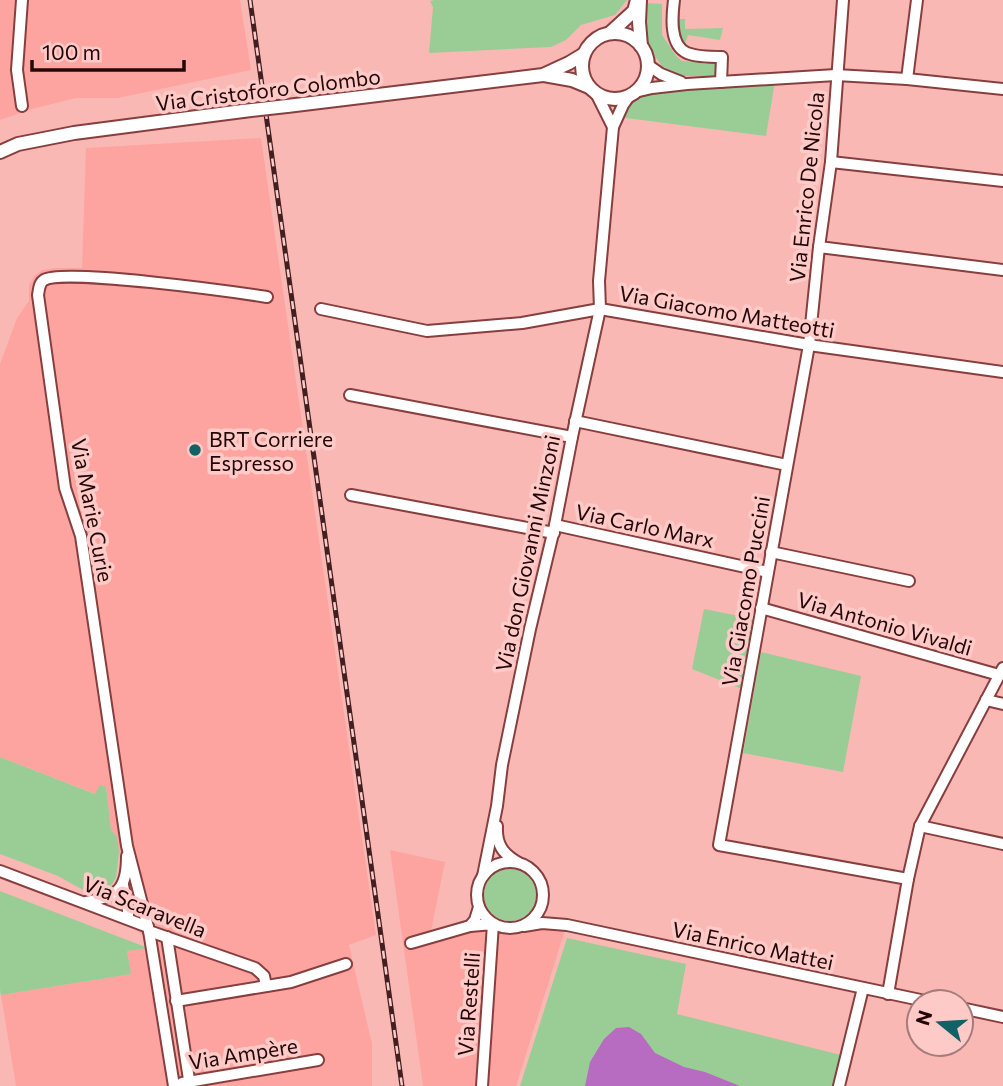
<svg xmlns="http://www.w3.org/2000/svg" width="1003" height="1086" font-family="Commissioner,sans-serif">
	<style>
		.built { fill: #fea4a0 }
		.green { fill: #9acd96 }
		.water { fill: #b76cc1 }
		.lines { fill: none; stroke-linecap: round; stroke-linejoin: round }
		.minor-casing { stroke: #863f3e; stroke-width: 14 }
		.tertiary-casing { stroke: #863f3e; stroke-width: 16 }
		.minor { stroke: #fff; stroke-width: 10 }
		.tertiary { stroke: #fff; stroke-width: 12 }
		.rail-casing { stroke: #422021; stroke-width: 5 }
		.rail { stroke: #fdcac7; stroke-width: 2.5; stroke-dasharray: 8; stroke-linecap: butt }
		.tertiary-bridge-casing { stroke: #863f3e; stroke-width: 16; stroke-linecap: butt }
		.tertiary-bridge { stroke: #fff; stroke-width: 12 }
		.poi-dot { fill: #116167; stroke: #fdcac7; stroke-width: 2.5 }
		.labels { text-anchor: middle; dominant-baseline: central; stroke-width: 7; stroke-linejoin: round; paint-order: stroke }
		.street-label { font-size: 21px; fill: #230708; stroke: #fdcac7 }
		.poi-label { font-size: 21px; fill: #230708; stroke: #fdcac7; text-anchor: start }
	</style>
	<rect width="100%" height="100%" fill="#fab8b4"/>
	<g class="built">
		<path d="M 0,0 L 240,0 L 251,70 L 118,98 L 76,98 L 32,109 L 0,120 Z"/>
		<path d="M 261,138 L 376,935 L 349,945 L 372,1044 L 372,1086 L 16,1086 L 1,995 L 130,974 L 127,951 L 148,947 L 144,936 L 134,929 L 119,853 L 117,837 L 111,830 L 106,787 L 96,794 L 0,757 L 0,364 L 17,318 L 29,301 L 29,285 L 34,277 L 42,270 L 55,268 L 82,268 L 86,148 Z"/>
		<path d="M 390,850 L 445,862 L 429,941 L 471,930 L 490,928 L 503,934 L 540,929 L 565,930 L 516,1086 L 423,1086 Z"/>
	</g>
	<g class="green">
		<path d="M 435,0 L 627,0 L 615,15 L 581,25 L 566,40 L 551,47 L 429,53 L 433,7 L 430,1 Z"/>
		<path d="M 646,3 L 662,4 L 662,35 L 676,56 L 682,61 L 715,63 L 715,76 L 681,76 L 662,66 L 650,49 L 645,30 Z"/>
		<path d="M 675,19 L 685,19 L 685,29 L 723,28 L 720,40 L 688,35 L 685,44 L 680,39 Z"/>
		<path d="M 775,81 L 766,136 L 626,118 L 623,116 L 627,103 L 635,96 L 655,90 Z"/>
		<path d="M 704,609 L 755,619 L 742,689 L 692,669 Z"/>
		<path d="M 761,652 L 861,676 L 843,772 L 743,753 Z"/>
		<path d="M 0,757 L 95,794 L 100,785 L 106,787 L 111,830 L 117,837 L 119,853 L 116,878 L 110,887 L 104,891 L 96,892 L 85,891 L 58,876 L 0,854 Z"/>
		<circle cx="510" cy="895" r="26"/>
		<path d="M 0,891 L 148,948 L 127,951 L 131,974 L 1,995 L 0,990 Z"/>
		<path d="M 567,938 L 686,964 L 677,1014 L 841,1055 L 835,1086 L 520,1086 Z"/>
	</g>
	<path class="water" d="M 629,1027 L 641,1034 L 655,1053 L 684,1067 L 705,1072 L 740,1086 L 585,1086 L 590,1062 L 604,1039 L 616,1028 Z"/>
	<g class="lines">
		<g class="minor-casing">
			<g id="minor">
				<path d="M 674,0 C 672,16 669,45 687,53 C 697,57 711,57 722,57 L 721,82"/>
				<path d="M 843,0 L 831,162 L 819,247 L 809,345 L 719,845 L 908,879"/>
				<path d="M 648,65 L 661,74 L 681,82"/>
				<path d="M 907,79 L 917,0"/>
				<path d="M 635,92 L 652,88 L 687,84 L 836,75 L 907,79 L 1003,89"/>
				<path d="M 597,95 L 613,127"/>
				<path d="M 22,106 L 17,70 L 22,0"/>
				<path d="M 831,162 L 1003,181"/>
				<path d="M 819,247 L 1003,270"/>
				<path d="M 321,309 L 427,331 L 522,323 L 600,309 L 809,345 L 1003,372"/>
				<path d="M 350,395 L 572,437"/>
				<path d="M 575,421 L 787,465"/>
				<path d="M 351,495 L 554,533"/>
				<path d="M 555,525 L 768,572"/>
				<path d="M 771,552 L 909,581"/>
				<path d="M 761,608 L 999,675"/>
				<path d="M 986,700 L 1003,704"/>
				<path d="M 497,826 C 496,845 503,854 519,863"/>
				<path d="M 920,826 L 1003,844"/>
				<circle cx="510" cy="895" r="33"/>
				<path d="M 0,871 L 148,927 L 149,931 L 255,968 L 264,976 L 266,986"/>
				<path d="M 483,876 L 497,806 L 502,765 L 530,629 L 555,525 L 572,437 L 600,309 L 599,281 L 613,127 L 623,105 L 630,95"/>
				<path d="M 123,885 L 128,910 L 128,919"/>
				<path d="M 86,902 C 118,896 127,890 127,856"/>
				<path d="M 479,907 L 475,920 L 470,926 L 493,924 L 482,1086"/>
				<path d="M 524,926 L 542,923 L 567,925 L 930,1002"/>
				<path d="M 148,927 L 127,846 L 81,536 L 65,488 L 38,295 C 39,290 39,283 44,280 C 63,268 235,292 267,297"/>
				<path d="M 149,931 L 174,1086"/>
				<path d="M 167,937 L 190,1086"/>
				<path d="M 411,943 L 470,926"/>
				<path d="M 888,994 L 908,879 L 920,826 L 1003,668"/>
				<path d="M 176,1001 L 291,982 L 346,964"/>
				<path d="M 961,1008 L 1003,1017"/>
				<path d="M 182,1083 L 318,1060"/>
				<path d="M 839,1086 L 863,988"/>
			</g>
		</g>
		<g class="tertiary-casing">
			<g id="tertiary">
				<path d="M 640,0 L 639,22 L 641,46"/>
				<circle cx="615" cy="66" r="33"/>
				<path d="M 610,33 L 634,11 L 637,0"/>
				<path d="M 544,75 L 572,80 L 589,87"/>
				<path d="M 287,106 L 543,75 L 569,63 L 584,54"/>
				<path d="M 0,152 L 18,144 L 74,133 L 243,111"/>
			</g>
		</g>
		<use href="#minor" class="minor"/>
		<use href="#tertiary" class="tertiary"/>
		<g class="rail-casing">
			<path id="rail" d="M 250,0 L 402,1086"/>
		</g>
		<use href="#rail" class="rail"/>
		<g class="tertiary-bridge-casing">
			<path id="tertiary-bridge" d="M 243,111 L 287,106"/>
		</g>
		<use href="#tertiary-bridge" class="tertiary-bridge"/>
	</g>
	<circle class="poi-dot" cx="195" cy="450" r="7"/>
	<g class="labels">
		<g class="street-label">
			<text transform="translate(268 89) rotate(-7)">Via Cristoforo Colombo</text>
			<text transform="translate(806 187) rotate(-84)">Via Enrico De Nicola</text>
			<text transform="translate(727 311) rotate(10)">Via Giacomo Matteotti</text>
			<text transform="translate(93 510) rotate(79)">Via Marie Curie</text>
			<text transform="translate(645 525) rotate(12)">Via Carlo Marx</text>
			<text transform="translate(527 553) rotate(-78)">Via don Giovanni Minzoni</text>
			<text transform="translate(745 591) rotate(-80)">Via Giacomo Puccini</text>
			<text transform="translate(885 623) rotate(16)">Via Antonio Vivaldi</text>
			<text transform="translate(145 906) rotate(22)">Via Scaravella</text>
			<text transform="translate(753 945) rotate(12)">Via Enrico Mattei</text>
			<text transform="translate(468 1004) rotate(-86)">Via Restelli</text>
			<text transform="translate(243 1053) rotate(-9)">Via Ampère</text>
		</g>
		<g class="poi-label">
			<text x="209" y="438">BRT Corriere<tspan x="209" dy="24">Espresso</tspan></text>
		</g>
	</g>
	<g transform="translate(940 1023) rotate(288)"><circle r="33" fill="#fdcac7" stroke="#a67c7b" stroke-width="2"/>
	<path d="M0-5L12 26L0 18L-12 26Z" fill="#116167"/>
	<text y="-10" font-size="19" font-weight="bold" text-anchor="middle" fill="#230708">N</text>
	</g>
	<path d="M32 60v10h152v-10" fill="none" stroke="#230708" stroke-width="3.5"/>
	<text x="42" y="60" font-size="21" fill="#230708" stroke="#fdcac7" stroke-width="5" paint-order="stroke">100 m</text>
</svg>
